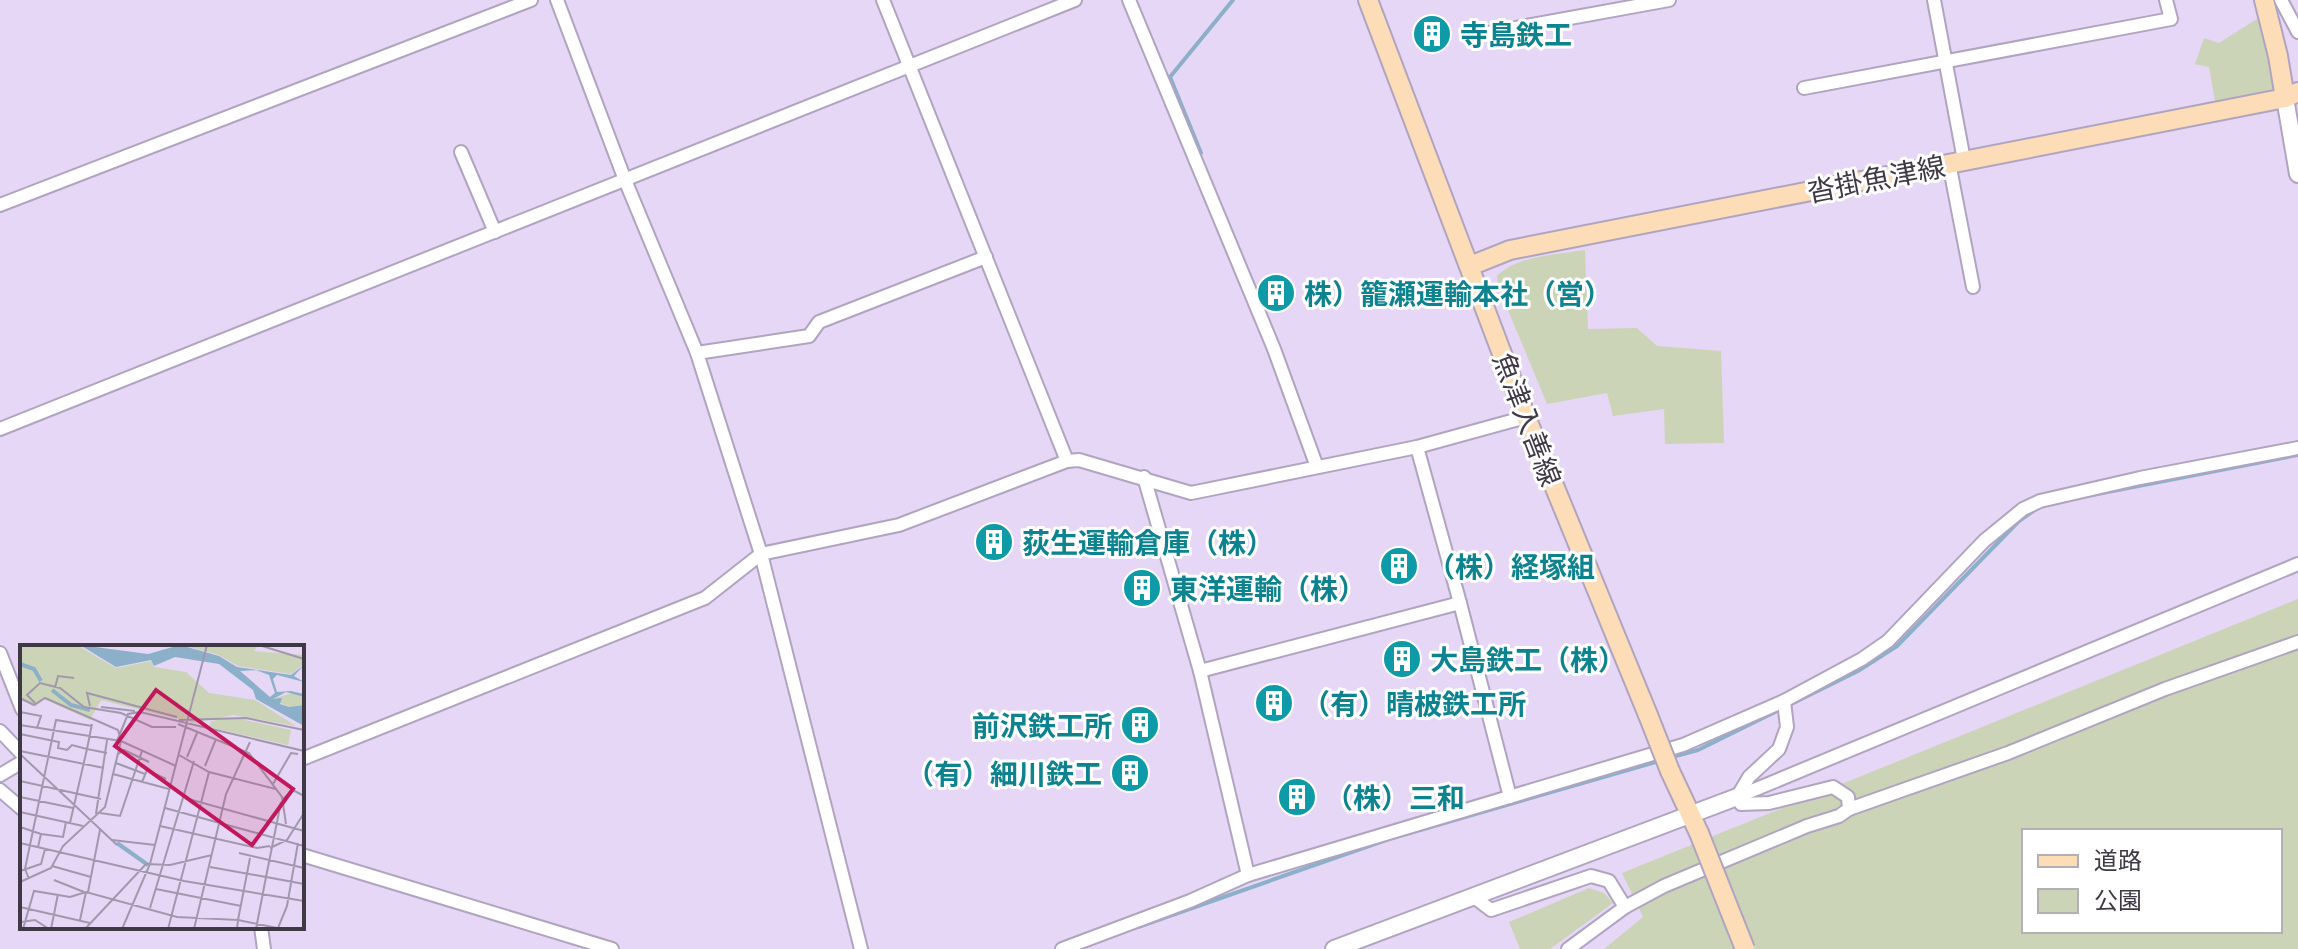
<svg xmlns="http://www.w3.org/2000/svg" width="2298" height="949" font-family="Commissioner,'Noto Sans JP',sans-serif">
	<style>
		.green { fill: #ccd4b7; fill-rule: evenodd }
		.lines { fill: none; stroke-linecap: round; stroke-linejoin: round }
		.stream { stroke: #8cb0c9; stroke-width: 4 }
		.minor-casing { stroke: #b0a4c0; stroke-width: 16 }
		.tertiary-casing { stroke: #b0a4c0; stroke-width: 20 }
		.secondary-casing { stroke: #b0a4c0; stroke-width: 22 }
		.minor { stroke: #fff; stroke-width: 12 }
		.tertiary { stroke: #fff; stroke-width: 16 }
		.secondary { stroke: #fcddb7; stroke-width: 18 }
		.secondary-bridge-casing { stroke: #b0a4c0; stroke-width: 22; stroke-linecap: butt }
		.secondary-bridge { stroke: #fcddb7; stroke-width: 18 }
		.labels { text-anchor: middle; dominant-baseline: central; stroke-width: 6; stroke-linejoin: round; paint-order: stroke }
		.culture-label { font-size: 28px; font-weight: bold; fill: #0d838f; stroke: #fff; text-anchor: start }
		.street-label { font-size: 28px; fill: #3e3944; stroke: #fff }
		.inset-river { fill: none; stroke: #8cb0c9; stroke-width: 4 }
		.inset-road { fill: none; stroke: #a298ae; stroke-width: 2 }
		.view { fill: #c2185b; fill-opacity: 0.15; stroke: #c2185b; stroke-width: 4 }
		.inset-edge { fill: none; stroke: #3e3944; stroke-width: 4 }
	</style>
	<rect width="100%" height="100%" fill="#e5d7f5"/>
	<g class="green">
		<path d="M 2260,17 L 2276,86 L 2271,90 L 2215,101 L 2209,67 L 2195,64 L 2204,38 L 2219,43 Z"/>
		<path d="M 1585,250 L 1588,329 L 1637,328 L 1657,346 L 1721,351 L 1724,443 L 1665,444 L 1664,409 L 1613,416 L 1607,393 L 1547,404 L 1498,286 L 1497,276 C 1518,255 1557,255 1585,250 Z"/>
		<path d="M 2298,599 L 2298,949 L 1604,949 L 1643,917 L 1622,873 ZM 2024,831 L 2280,831 L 2280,931 L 2024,931 Z"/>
		<path d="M 1589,888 L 1604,893 L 1613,903 L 1550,949 L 1520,949 L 1509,922 Z"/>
	</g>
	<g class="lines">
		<g class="stream">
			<path d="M 1201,153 L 1170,77 L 1233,0"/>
			<path d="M 2087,496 L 2298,455"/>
			<path d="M 1672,757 L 1698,750 L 1858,671 L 1897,646 L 2019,521 L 2039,507"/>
			<path d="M 1138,927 L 1389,839 L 1659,761"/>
		</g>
		<g class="minor-casing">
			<g id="minor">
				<path d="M 557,0 L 625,180 L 697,353 L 761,554 L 861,949"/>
				<path d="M 883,0 L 1067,461"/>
				<path d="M 1129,0 L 1274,349 L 1317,467"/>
				<path d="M 1934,0 L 1964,160"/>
				<path d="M 2281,0 L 2298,32"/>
				<path d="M 1477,35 L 1669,0"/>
				<path d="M 1804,88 L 2171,19 L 2166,0"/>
				<path d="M 461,152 L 495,232"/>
				<path d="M 1949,163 L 1973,287"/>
				<path d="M 0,205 L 531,0"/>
				<path d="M 697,353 L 809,336 L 819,322 L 986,257"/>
				<path d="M 0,429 L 1075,0"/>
				<path d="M 1417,447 L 1460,603 L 1510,797"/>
				<path d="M 1144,477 L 1200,671 L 1248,875"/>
				<path d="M 0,653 L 22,709"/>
				<path d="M 1200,671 L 1460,603"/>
				<path d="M 1784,701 L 1862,659 L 1888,641 L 1984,541 L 2023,509 L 2040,501 L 2140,478 L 2298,448"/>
				<path d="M 0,731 L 22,754"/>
				<path d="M 302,759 L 705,598 L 761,554 L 899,525 L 1067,461 L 1079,460 L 1191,493 L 1417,447 L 1526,417"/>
				<path d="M 0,775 L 22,762"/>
				<path d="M 0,790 L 22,809"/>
				<path d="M 1737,797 L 2298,564"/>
				<path d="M 1849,809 L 2008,753 L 2165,689 L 2298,642"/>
				<path d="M 302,855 L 612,949"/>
				<path d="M 1474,897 L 1491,910 L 1591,876 L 1609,881 L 1625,907"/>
				<path d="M 261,927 L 264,949"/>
				<path d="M 1062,949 L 1190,901 L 1248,875 L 1683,745 L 1784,701 L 1787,727 L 1779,749 L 1749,777 L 1737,797"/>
				<path d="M 1568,949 L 1625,907 L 1664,886 L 1807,826 L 1839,816 L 1849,809 L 1848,797 L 1833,787 L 1769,803 L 1741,804 L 1737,797"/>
			</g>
		</g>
		<g class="tertiary-casing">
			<g id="tertiary">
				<path d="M 2285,98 L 2298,174"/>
				<path d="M 1334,949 L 1737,797"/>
			</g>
		</g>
		<g class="secondary-casing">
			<g id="secondary">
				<path d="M 1368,0 L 1526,417 L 1648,715"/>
				<path d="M 2264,0 L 2278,56 L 2285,98"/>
				<path d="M 1470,266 L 1510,250 L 2285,98 L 2298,92"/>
				<path d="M 1670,771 L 1699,833"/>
			</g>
		</g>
		<use href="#minor" class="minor"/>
		<use href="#tertiary" class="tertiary"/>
		<use href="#secondary" class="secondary"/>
		<g class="secondary-bridge-casing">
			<g id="secondary-bridge">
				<path d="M 1648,715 L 1670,771"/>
				<path d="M 1699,833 L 1745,949"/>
			</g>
		</g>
		<use href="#secondary-bridge" class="secondary-bridge"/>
	</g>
	<defs>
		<g id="building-disc" transform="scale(2)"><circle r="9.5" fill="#0f9aa8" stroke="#fff"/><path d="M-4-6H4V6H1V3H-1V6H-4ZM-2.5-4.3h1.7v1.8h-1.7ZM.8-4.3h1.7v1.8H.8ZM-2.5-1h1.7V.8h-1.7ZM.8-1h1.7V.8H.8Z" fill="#fff"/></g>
	</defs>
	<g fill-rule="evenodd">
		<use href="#building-disc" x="1432" y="34"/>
		<use href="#building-disc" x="1276" y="293"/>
		<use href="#building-disc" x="994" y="542"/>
		<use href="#building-disc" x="1399" y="566"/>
		<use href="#building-disc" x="1142" y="588"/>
		<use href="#building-disc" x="1402" y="659"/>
		<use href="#building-disc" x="1274" y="703"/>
		<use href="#building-disc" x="1140" y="725"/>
		<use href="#building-disc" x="1130" y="773"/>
		<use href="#building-disc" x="1297" y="797"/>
	</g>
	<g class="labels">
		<g class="culture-label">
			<text x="1460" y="34">寺島鉄工</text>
			<text x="1304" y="293">株）籠瀬運輸本社（営）</text>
			<text x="1022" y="542">荻生運輸倉庫（株）</text>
			<text x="1427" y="566">（株）経塚組</text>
			<text x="1170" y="588">東洋運輸（株）</text>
			<text x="1430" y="659">大島鉄工（株）</text>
			<text x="1302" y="703">（有）晴柀鉄工所</text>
			<text x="1112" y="725" text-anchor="end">前沢鉄工所</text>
			<text x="1102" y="773" text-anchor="end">（有）細川鉄工</text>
			<text x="1325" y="797">（株）三和</text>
		</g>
		<g class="street-label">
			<text transform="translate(1876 178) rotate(-11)">沓掛魚津線</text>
			<text transform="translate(1528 419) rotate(69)">魚津入善線</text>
		</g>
	</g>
	<g transform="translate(20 645)">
		<rect width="284" height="284" fill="#e5d7f5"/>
		<path d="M 0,0 L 57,0 L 96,23 L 131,16 L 134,22 L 166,27 L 189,48 L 235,55 L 276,81 L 213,70 L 173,78 L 81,55 L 70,75 L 24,54 L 16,61 L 0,55 ZM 162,0 L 238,0 L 234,6 L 284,10 L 284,19 L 271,29 L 218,21 L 199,10 ZM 272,48 L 284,52 L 284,60 L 269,62 L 252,54 ZM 215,73 L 271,85 L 268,100 L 189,82 L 191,76 Z" fill="#ccd4b7"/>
		<path d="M 60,0 L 128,9 L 160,0 L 199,11 L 217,22 L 271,30 L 284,20 L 274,31 L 284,37 L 257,30 L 253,34 L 257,47 L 271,46 L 284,49 L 284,52 L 266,47 L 253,54 L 262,53 L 260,59 L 269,62 L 284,60 L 284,81 L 236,54 L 233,45 L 199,19 L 155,12 L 134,21 L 131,15 L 96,22 ZM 236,25 L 249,30 L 255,48 L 250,52 L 220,26 Z" fill="#8cb0c9" fill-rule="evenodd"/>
		<path class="inset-river" d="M 0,19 L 14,24 L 21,36M 32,45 L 51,60 L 70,65M 97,198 L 128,220"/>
		<path class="inset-road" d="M 239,0 L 284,14M 35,43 L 38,31 L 54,33M 0,53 L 14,60 L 25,53 L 98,85 L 101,96M 15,58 L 7,50 L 20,38 L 40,43 L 64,62 L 101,68 L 132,82 L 156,82M 70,61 L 67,48 L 157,72M 81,62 L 115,66M 0,67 L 21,71 L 17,83M 159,75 L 226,73 L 284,85M 72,79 L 67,104 L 87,108M 158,79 L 229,108 L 262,152 L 266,179M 0,80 L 101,96 L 156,121M 0,89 L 39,97 L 38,103 L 47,105 L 52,100 L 67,104 L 50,178M 97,96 L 108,69 L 120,67 L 284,106M 0,106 L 84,123M 0,109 L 97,200M 97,110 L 104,105 L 129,117M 159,110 L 189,127 L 256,144M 167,112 L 177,88M 96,118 L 125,129M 185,121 L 196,94M 93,129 L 149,144M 0,136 L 81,154M 122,137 L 127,125 L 146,134M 253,139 L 271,108 L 278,109M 0,152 L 53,163M 165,153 L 284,186M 263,154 L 273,145 L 284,151M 145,163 L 284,201M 0,167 L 63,181M 80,168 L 100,171 L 122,106M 76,169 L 87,95M 140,181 L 237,203 L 250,201M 0,182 L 21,189 L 18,202M 21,189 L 43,192 L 46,177M 92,195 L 135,200M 0,198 L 164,236 L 284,256M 250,203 L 267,195 L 284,168M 219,208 L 284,223M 32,221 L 71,232M 190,222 L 246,232 L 261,157M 0,226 L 21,219 L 25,204M 9,234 L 5,224 L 36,75 L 72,81M 34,235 L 64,247M 0,237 L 31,223 L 43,201 L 85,162 L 101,96M 136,244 L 221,261M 68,247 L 80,185M 0,262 L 70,278M 130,263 L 174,116M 60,275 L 66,247M 0,277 L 15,275 L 29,284M 258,283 L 267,261 L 278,198M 3,284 L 14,246 L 50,252 L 66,247 L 157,272 L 218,275 L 230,213M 31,284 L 38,249M 65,284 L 126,219 L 150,220 L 192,210M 102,284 L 130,219 L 187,0M 148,284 L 189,127M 174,284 L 206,149 L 230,97M 217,284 L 218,275 L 262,284M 236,284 L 246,232 L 284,239"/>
		<path class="view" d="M 136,45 L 273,144 L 232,200 L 95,101 Z"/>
		<rect width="284" height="284" class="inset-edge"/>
	</g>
	<rect x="2022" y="829" width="260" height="104" fill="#ffffff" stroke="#b2b0b4" stroke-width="2"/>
	<rect x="2038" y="855" width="40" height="12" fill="#fcddb7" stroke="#b2b0b4" stroke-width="2"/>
	<text x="2094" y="869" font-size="24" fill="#3e3944">道路</text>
	<rect x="2038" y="889" width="40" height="24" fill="#ccd4b7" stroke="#b2b0b4" stroke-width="2"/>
	<text x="2094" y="909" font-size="24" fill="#3e3944">公園</text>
</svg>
